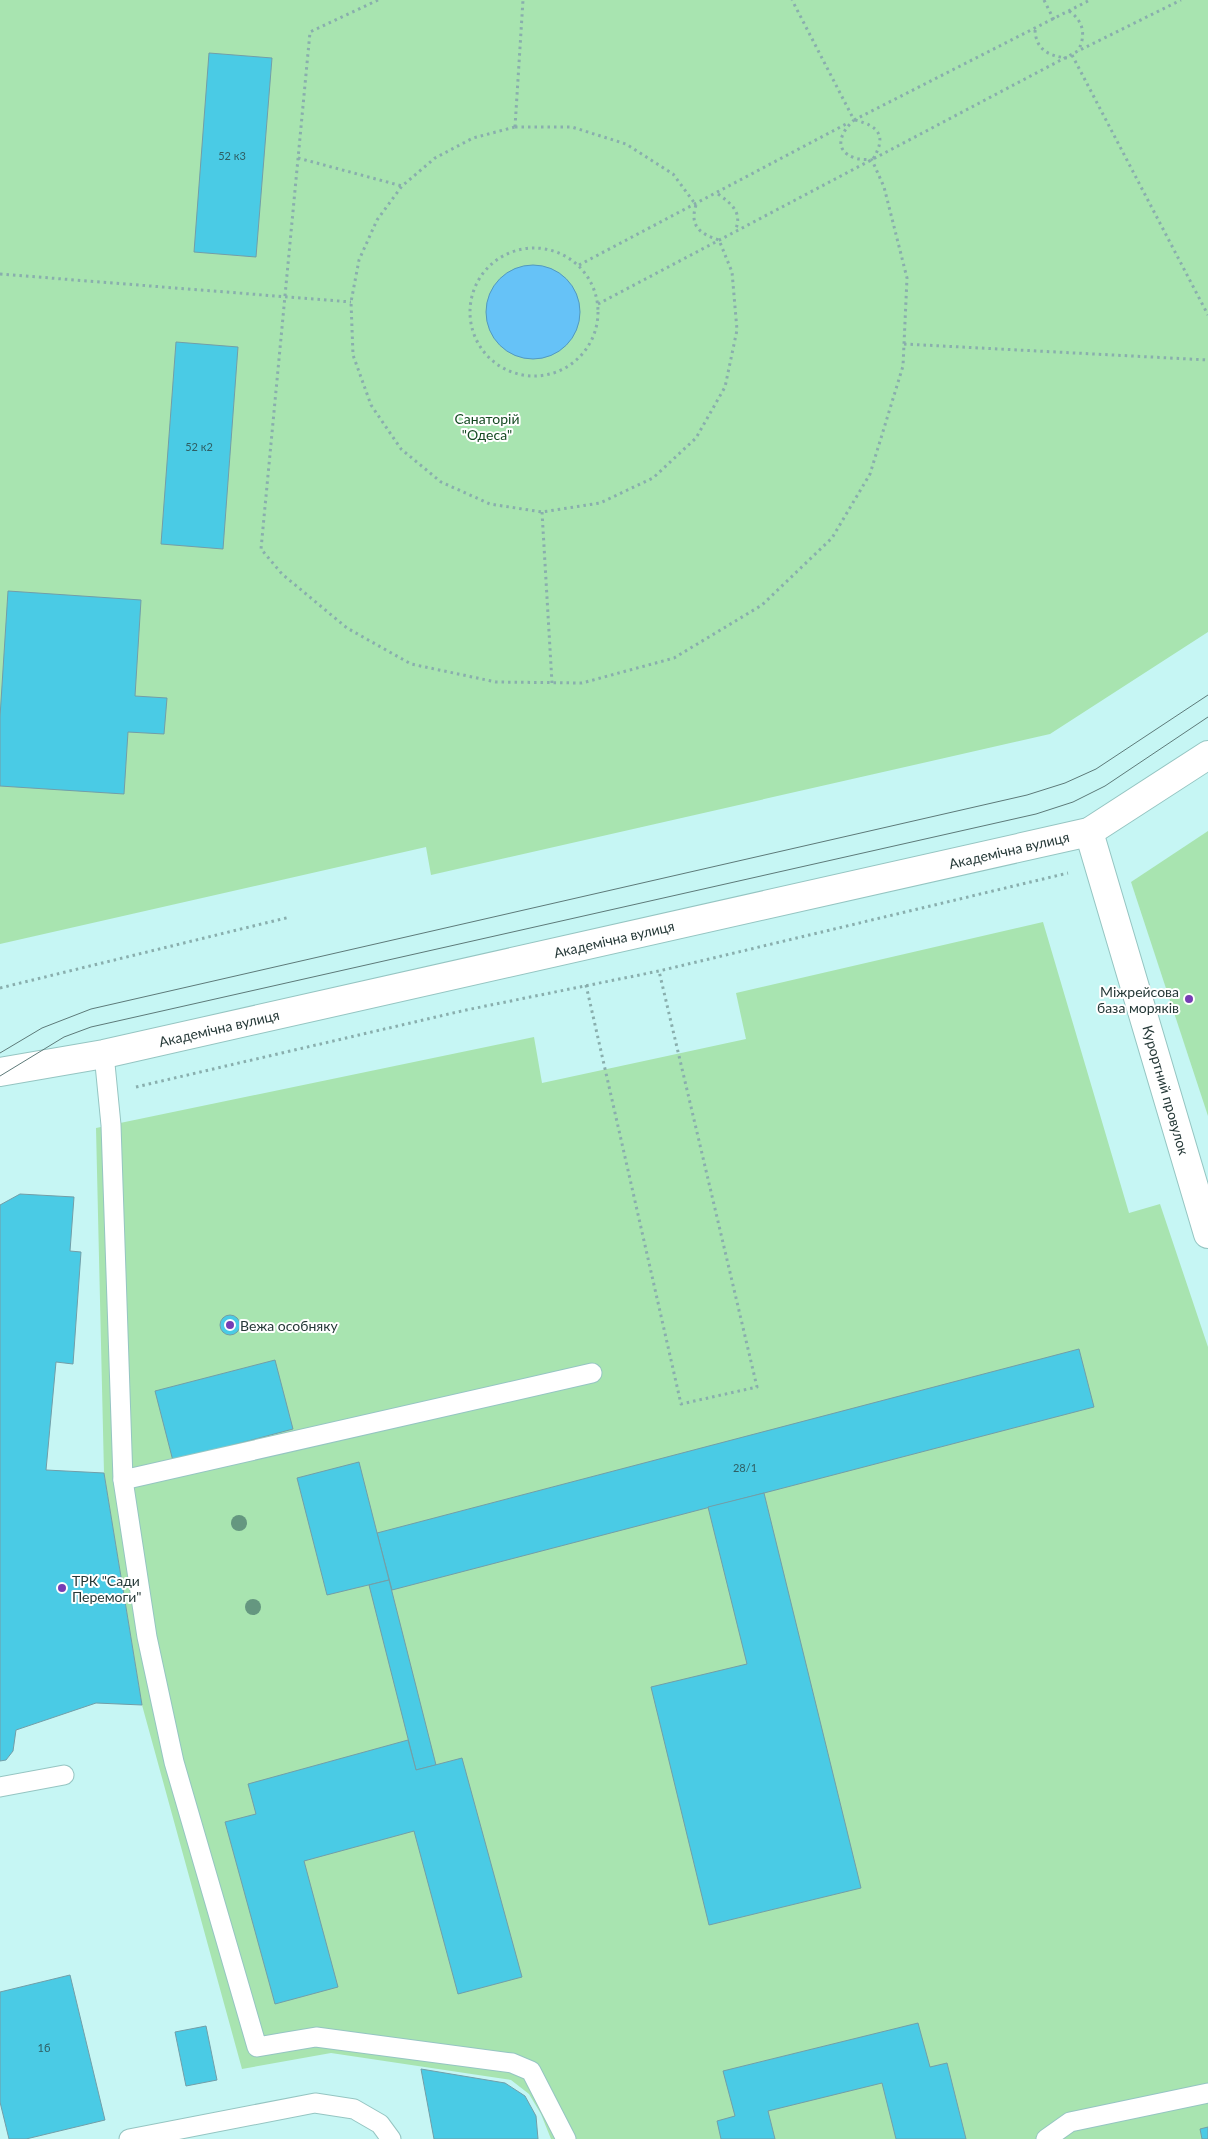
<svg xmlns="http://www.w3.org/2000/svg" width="1208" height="2139" font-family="Lato,sans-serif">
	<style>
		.green { fill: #a8e4b0 }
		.water { fill: #66c2f7; stroke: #5399be }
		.building { fill: #4acbe5; stroke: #729ea8 }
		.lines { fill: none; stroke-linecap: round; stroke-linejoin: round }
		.service-casing { stroke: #95c5c2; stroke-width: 21 }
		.minor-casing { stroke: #95c5c2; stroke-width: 30 }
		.tertiary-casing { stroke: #95c5c2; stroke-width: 30 }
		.path { stroke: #89aead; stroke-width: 3; stroke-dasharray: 2.5 4; stroke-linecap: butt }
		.service { stroke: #fff; stroke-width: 19 }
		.minor { stroke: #fff; stroke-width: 28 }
		.tertiary { stroke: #fff; stroke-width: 28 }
		.tram { stroke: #5d7a79; stroke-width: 1 }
		.tree { fill: #659780 }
		.poi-dot { fill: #763db4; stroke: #fff; stroke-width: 2 }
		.labels { text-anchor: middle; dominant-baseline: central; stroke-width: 4; stroke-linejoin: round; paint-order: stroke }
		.number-label { font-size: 11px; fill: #2f5e63 }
		.park-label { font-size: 14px; fill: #154a22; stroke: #fff }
		.street-label { font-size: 14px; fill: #263938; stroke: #fff }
		.poi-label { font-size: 14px; fill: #263938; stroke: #fff; text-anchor: start }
	</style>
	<rect width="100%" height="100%" fill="#c6f6f4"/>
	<g class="green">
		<path d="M 0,0 L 1208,0 L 1208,632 L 1050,734 L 431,875 L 426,847 L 0,944 Z"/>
		<path d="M 1208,831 L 1208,1116 L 1131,882 Z"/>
		<path d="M 1043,922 L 1129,1213 L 1160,1204 L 1208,1347 L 1208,2139 L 551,2139 L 541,2114 L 529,2094 L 511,2080 L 331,2053 L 242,2069 L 142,1705 L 104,1473 L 96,1128 L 534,1037 L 542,1083 L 746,1039 L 736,993 Z"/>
	</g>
	<circle class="water" cx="533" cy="312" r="47"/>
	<g class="building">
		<path d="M 209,53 L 272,58 L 256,257 L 194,252 Z"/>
		<path d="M 176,342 L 238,347 L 223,549 L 161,544 Z"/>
		<path d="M 8,591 L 141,600 L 135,696 L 167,698 L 164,734 L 128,732 L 124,794 L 0,786 L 0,717 Z"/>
		<path d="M 20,1194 L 74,1197 L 70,1251 L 81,1252 L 73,1364 L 56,1362 L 46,1470 L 104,1473 L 142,1705 L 96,1703 L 16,1730 L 13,1751 L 6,1760 L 0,1761 L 0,1205 Z"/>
		<circle cx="230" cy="1325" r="10"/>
		<path d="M 1079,1349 L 1094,1407 L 392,1590 L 377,1533 Z"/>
		<path d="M 275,1360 L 293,1429 L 173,1461 L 155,1391 Z"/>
		<path d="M 359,1462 L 389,1580 L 327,1595 L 297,1478 Z"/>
		<path d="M 764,1493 L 861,1888 L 709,1925 L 651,1687 L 747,1664 L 708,1507 Z"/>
		<path d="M 389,1580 L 436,1765 L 416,1770 L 369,1585 Z"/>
		<path d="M 408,1740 L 416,1770 L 462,1758 L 522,1977 L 458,1994 L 414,1831 L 304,1861 L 338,1987 L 275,2004 L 225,1822 L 256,1814 L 248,1784 Z"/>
		<path d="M 70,1975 L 105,2120 L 26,2139 L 9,2139 L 0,2102 L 0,1992 Z"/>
		<path d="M 918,2023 L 930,2067 L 947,2063 L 966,2139 L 896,2139 L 882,2083 L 768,2111 L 775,2139 L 721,2139 L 717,2121 L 735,2116 L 723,2071 Z"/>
		<path d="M 206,2026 L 217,2080 L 186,2086 L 175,2032 Z"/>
		<path d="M 421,2069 L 505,2083 L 525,2096 L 536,2116 L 538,2139 L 434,2139 Z"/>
		<path d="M 1208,2127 L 1208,2139 L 1202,2139 L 1200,2129 Z"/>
	</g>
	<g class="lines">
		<g class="service-casing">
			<g id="service">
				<path d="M 104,1054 L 111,1125 L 123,1480 L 592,1373"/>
				<path d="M 123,1480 L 147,1637 L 174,1762 L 257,2047 L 316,2037 L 512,2063 L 531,2071 L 566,2139"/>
				<path d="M 0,1787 L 64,1775"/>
				<path d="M 129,2139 L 315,2103 L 354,2109 L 380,2124 L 391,2139"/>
				<path d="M 1046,2139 L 1070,2122 L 1208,2093"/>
			</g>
		</g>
		<g class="minor-casing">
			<path id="minor" d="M 1089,832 L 1208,1234"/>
		</g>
		<g class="tertiary-casing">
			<path id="tertiary" d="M 0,1072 L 104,1054 L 1089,832 L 1208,755"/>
		</g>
		<g class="path">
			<path d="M 378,0 L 310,32 L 261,549 L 282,574 L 347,628 L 411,664 L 496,682 L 582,683 L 674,658 L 762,605 L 832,538 L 870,474 L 903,366 L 907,278 L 884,187 L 872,160 C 867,159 860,160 855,158 C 832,150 841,132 854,120 L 792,0"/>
			<path d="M 1044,0 L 1054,20"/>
			<path d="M 1069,11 C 1084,21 1086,36 1078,51"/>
			<path d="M 1035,30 C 1036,50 1049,56 1067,58"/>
			<path d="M 1072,55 L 1208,315"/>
			<path d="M 854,120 L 1090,0"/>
			<path d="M 855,120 C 879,126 887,136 873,159"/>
			<path d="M 515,127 L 572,127 L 626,144 L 673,174 L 696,205 C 689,227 701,234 719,240 L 732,272 L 737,330 L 725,387 L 696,438 L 653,478 L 600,503 L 542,512 L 490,504 L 441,482 L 401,449 L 371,405 L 353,355 L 351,302 L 359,260 L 377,220 L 402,186 L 435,158 L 473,138 Z"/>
			<path d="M 515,127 L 523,0"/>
			<path d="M 298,158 L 402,186"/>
			<path d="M 718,194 C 732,204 743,213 735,231"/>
			<circle cx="534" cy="312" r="64"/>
			<path d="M 579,265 L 848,123"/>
			<path d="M 0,274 L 351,302"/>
			<path d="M 598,304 L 1078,51 L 1181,0"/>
			<path d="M 904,344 L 1208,360"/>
			<path d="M 542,512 L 552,683"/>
			<path d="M 586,985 L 681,1404 L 757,1387 L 659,971"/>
			<path d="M 0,988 L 290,917"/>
			<path d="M 136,1087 L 466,1010 L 659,971 L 1068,873"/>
		</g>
		<use href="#service" class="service"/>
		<use href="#minor" class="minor"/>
		<use href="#tertiary" class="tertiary"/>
		<g class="tram">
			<path d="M 0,1053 L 42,1028 L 91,1009 L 1027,795 L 1065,783 L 1096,769 L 1208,695"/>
			<path d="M 0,1076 L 64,1037 L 91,1027 L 1036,814 L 1073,802 L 1105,786 L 1208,717"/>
		</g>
	</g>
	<g class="tree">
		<circle cx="239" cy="1523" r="8"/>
		<circle cx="253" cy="1607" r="8"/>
	</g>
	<g class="poi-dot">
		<circle cx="1189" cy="999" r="5"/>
		<circle cx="230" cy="1325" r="5"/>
		<circle cx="62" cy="1588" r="5"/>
	</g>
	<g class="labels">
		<g class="number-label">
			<text x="232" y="155">52 к3</text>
			<text x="199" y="446">52 к2</text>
			<text x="745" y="1467">28/1</text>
			<text x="44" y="2047">1б</text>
		</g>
		<g class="park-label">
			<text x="487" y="418">Санаторій<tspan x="487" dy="16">"Одеса"</tspan></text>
		</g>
		<g class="street-label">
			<text transform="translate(1009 850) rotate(-13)">Академічна вулиця</text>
			<text transform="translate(614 939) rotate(-13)">Академічна вулиця</text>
			<text transform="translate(219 1028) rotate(-13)">Академічна вулиця</text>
			<text transform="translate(1166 1090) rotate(74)">Курортний провулок</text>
		</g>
		<g class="poi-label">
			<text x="1179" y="991" text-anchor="end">Міжрейсова<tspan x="1179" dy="16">база моряків</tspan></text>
			<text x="240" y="1325">Вежа особняку</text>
			<text x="72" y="1580">ТРК "Сади<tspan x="72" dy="16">Перемоги"</tspan></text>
		</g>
	</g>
</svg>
